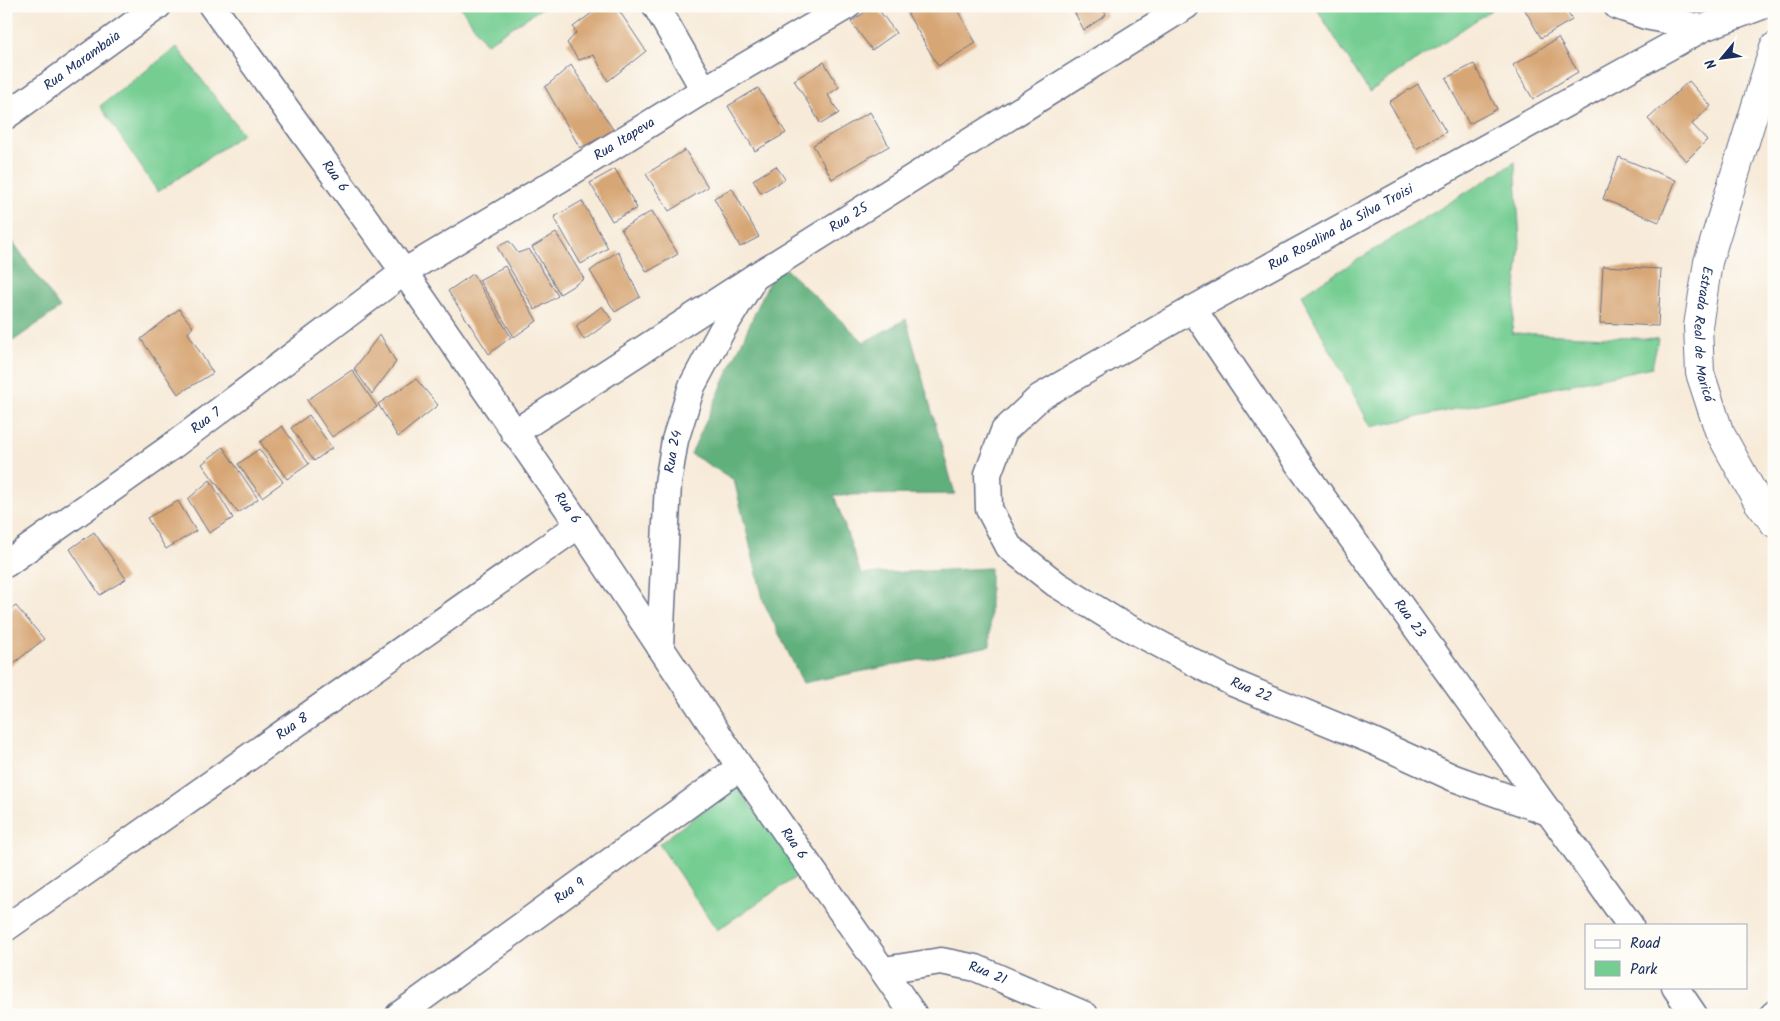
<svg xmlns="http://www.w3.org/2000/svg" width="1780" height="1021" font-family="Kalam,sans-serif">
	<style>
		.green { fill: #75cd92; stroke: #487e78 }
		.forest { fill: #60b07c; stroke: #3e706d }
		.building { fill: #d7a674 }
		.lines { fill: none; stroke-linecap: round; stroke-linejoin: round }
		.minor-casing { stroke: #687089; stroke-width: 29 }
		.secondary-casing { stroke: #687089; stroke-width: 30 }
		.minor { stroke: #fff; stroke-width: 26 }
		.secondary { stroke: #fff; stroke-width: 28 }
		.labels { text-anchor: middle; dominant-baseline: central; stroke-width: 4; stroke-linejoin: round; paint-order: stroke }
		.street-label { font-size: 14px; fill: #1b2f5e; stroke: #fdfcf7 }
	</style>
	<rect width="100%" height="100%" fill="#fdfcf7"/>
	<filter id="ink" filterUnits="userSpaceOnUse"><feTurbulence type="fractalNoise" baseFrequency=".02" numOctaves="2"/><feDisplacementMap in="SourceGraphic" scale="10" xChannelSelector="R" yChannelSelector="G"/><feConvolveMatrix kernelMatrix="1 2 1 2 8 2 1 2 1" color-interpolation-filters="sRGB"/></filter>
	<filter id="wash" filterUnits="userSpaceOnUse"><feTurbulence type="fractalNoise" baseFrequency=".0096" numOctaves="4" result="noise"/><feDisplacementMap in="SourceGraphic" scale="20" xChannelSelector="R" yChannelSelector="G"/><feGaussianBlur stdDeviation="1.12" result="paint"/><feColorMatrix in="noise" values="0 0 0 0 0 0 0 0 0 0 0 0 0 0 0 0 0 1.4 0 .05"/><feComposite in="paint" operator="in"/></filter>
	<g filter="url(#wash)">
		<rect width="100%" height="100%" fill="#f7ead8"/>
		<g class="green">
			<path d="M 460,6 L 545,6 L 486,44 Z"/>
			<path d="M 1315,6 L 1497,6 L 1369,92 Z"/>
			<path d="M 177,47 L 243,134 L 158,192 L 100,106 Z"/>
			<path d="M 1515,162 L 1520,242 L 1512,333 L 1658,339 L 1652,367 L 1371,427 L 1301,295 Z"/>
			<path d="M 736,786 L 802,873 L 717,930 L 659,844 Z"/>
		</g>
		<g class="forest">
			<path d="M 6,232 L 60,308 L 6,346 Z"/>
			<path d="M 778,262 L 864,342 L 906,319 L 955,494 L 834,495 L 861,574 L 990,568 L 990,646 L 803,683 L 764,603 L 734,480 L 691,454 Z"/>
		</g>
		<g id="blocks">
			<g class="building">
				<path d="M 601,6 L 616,6 L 646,51 L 608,81 L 594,55 L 579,60 L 567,43 L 576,33 L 573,27 Z"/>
				<path d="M 771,6 L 789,6 L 775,14 Z"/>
				<path d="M 873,6 L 876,6 L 896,33 L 872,50 L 851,22 Z"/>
				<path d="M 910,6 L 955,6 L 976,43 L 938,66 L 905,9 Z"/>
				<path d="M 1071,6 L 1102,6 L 1106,15 L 1084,30 Z"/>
				<path d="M 1532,6 L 1564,6 L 1572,20 L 1541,38 L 1525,10 Z"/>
				<path d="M 1558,38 L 1578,72 L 1533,99 L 1513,65 Z"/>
				<path d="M 824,62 L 839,87 L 828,95 L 839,113 L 821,124 L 794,80 Z"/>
				<path d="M 1474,64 L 1497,109 L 1469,124 L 1446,78 Z"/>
				<path d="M 571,65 L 614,131 L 580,148 L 545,87 Z"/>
				<path d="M 1689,81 L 1711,106 L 1692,124 L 1707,140 L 1686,161 L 1648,119 Z"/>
				<path d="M 1418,84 L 1446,132 L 1416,149 L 1389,102 Z"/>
				<path d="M 758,88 L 786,133 L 755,151 L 728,106 Z"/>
				<path d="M 870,112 L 889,146 L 832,179 L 813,145 Z"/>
				<path d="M 685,150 L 708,187 L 669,211 L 646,174 Z"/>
				<path d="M 1619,157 L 1676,180 L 1659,222 L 1603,199 Z"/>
				<path d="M 776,166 L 785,179 L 761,193 L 753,180 Z"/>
				<path d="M 615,169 L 637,208 L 612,221 L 590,183 Z"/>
				<path d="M 732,188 L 759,237 L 740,247 L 714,198 Z"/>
				<path d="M 582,201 L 608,248 L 581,264 L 554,217 Z"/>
				<path d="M 652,211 L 678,254 L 647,272 L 621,229 Z"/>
				<path d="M 556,233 L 584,279 L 560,294 L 532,247 Z"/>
				<path d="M 509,241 L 518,253 L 529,249 L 558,296 L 535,310 L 497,247 Z"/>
				<path d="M 618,251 L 640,297 L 615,312 L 590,271 Z"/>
				<path d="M 505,266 L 537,321 L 514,337 L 479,280 Z"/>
				<path d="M 1603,266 L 1661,269 L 1658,326 L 1600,323 Z"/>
				<path d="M 473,274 L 511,337 L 489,354 L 448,291 Z"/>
				<path d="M 602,306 L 612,320 L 584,340 L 576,326 Z"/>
				<path d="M 179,309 L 193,327 L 188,333 L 213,373 L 178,394 L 141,339 Z"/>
				<path d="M 380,334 L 396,362 L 372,394 L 354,369 Z"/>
				<path d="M 352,370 L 377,407 L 332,437 L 307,400 Z"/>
				<path d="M 416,379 L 438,405 L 398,437 L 378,404 Z"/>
				<path d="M 309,415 L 332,448 L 314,461 L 291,428 Z"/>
				<path d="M 282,426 L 309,464 L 287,479 L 260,442 Z"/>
				<path d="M 223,447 L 258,499 L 238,513 L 202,464 Z"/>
				<path d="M 259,449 L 283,482 L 262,497 L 238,464 Z"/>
				<path d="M 210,480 L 233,518 L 209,533 L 188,499 Z"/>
				<path d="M 178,501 L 196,531 L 166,549 L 147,518 Z"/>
				<path d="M 94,532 L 126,579 L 100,595 L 70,549 Z"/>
				<path d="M 16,606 L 44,639 L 8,668 L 6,665 L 6,612 Z"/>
			</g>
		</g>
	</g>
	<g filter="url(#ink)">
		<use href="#blocks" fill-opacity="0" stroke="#687089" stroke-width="1"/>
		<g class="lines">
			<g class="minor-casing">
				<g id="minor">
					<path id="s1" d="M 212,6 L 404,272 L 579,525 L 740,767 L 914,1015"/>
					<path d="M 656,6 L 704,90"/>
					<path d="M 1617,6 L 1646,16 L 1703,28"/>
					<path id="s2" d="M 6,116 L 158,6"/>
					<path id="s3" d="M 1193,309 L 1292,455 L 1630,925"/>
					<path id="s4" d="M 514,433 L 756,276 L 1186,6"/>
					<path id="s5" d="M 6,564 L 171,447 L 404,272 L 560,179 L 704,90 L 847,6"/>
					<path id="s6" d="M 660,647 L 668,483 L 675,440 L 692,386 L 722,330 L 751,283"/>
					<path id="s7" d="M 1551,813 L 1454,778 L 1373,741 L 1233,683 L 1116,621 L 1056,584 L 1009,547 L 989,509 L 988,474 L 1004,431 L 1040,397 L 1193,309 L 1703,28 L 1762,6"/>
					<path id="s8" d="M 6,928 L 579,525"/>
					<path id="s9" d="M 884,970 L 941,961 L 976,968 L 1085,1015"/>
					<path d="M 1675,987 L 1694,1015"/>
					<path id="s10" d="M 399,1015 L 740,767"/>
					<path d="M 1773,1015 L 1774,1014"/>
				</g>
			</g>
			<g class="secondary-casing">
				<g id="secondary">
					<path id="s11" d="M 1774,47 L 1708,262 L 1698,326 L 1700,373 L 1719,431 L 1758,502 L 1774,523"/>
				</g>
			</g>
			<use href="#minor" class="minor"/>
			<use href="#secondary" class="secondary"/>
		</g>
	</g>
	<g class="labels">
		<g class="street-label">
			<text stroke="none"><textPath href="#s2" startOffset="94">Rua Marambaia</textPath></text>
			<text stroke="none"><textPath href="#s5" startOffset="751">Rua Itapeva</textPath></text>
			<text stroke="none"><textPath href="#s1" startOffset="210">Rua 6</textPath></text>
			<text stroke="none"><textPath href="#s4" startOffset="398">Rua 25</textPath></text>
			<text stroke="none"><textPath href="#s7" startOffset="1125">Rua Rosalina da Silva Troisi</textPath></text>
			<text stroke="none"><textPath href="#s11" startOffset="298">Estrada Real de Maricá</textPath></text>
			<text stroke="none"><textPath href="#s5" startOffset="246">Rua 7</textPath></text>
			<text stroke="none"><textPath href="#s6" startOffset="196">Rua 24</textPath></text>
			<text stroke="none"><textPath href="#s1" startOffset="615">Rua 6</textPath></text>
			<text stroke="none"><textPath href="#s3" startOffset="378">Rua 23</textPath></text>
			<text transform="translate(1251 690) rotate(23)">Rua 22</text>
			<text stroke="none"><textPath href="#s8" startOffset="350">Rua 8</textPath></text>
			<text stroke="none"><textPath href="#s1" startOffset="1020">Rua 6</textPath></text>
			<text stroke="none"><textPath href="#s10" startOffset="211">Rua 9</textPath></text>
			<text stroke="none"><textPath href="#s9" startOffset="106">Rua 21</textPath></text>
		</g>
	</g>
	<rect width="1780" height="1021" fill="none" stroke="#fdfcf7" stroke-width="25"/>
	<rect x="1585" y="924" width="162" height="65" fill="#fdfcf7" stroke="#a3aaba"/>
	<rect x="1595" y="940" width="25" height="8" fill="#ffffff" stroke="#a3aaba"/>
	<text x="1630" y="948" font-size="15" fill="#1b2f5e">Road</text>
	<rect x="1595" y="961" width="25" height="15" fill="#75cd92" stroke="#a3aaba"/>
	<text x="1630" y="974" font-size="15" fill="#1b2f5e">Park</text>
	<g transform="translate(1722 58) rotate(241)" stroke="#fdfcf7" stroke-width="4" paint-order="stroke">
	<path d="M0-4L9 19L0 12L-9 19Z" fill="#1b2f5e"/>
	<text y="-8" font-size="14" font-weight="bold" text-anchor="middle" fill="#1b2f5e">N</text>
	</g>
</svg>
